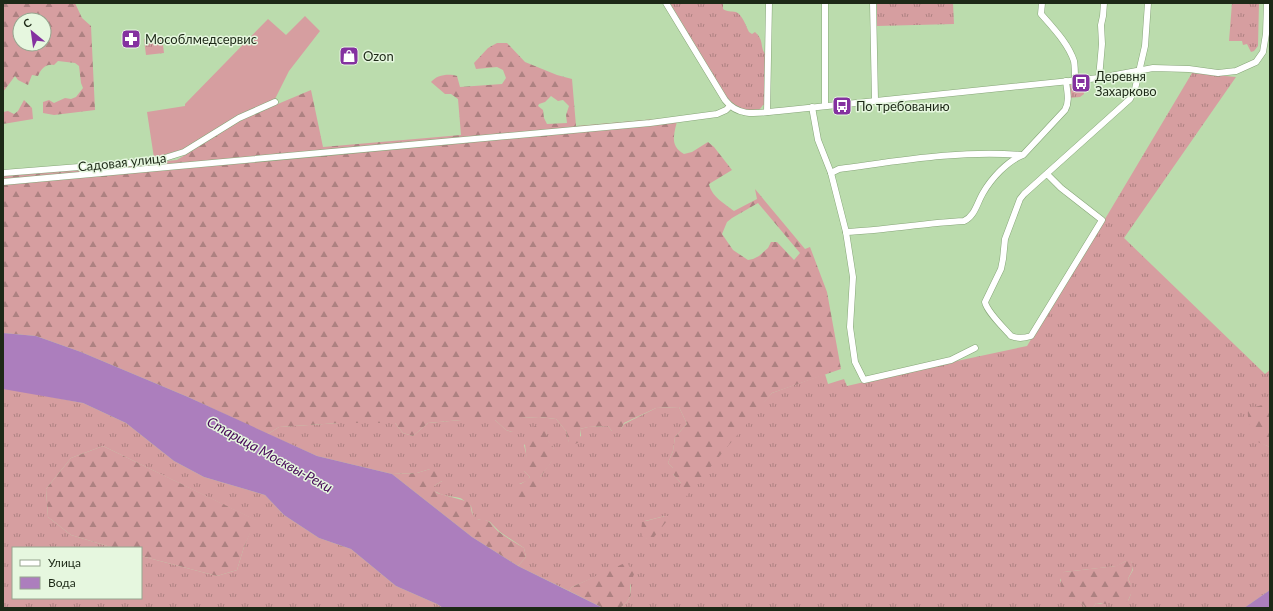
<svg xmlns="http://www.w3.org/2000/svg" width="1273" height="611" font-family="Lato,sans-serif">
	<style>
		.grass { fill: url(#grass-tufts); fill-rule: evenodd }
		.forest { fill: url(#forest-firs); fill-rule: evenodd }
		.garden { fill: #d69ea0 }
		.water { fill: #ac7ebd }
		.lines { fill: none; stroke-linecap: round; stroke-linejoin: round }
		.minor-casing { stroke: #86a578; stroke-width: 7 }
		.minor { stroke: #fff; stroke-width: 6 }
		.labels { text-anchor: middle; dominant-baseline: central; stroke-width: 3; stroke-linejoin: round; paint-order: stroke }
		.poi-label { font-size: 13px; fill: #1d2917; stroke: #e6f7df; text-anchor: start }
		.street-label { font-size: 13px; fill: #1d2917; stroke: #e6f7df }
		.water-label { font-size: 14px; font-style: italic; fill: #460858; stroke: #e6f7df }
	</style>
	<defs>
		<pattern id="grass-tufts" width="24" height="20" patternUnits="userSpaceOnUse"><rect width="24" height="20" fill="#d69ea0"/><path d="M3 7l-1-3M5 7V3M7 7l1-3M15 17l-1-3M17 17v-4M19 17l1-3" fill="none" stroke="#ad8181"/></pattern>
		<pattern id="forest-firs" width="22" height="20" patternUnits="userSpaceOnUse"><rect width="22" height="20" fill="#d69ea0"/><path d="M5 1l3.5 6h-7zM16 11l3.5 6h-7z" fill="#ad8181"/></pattern>
	</defs>
	<rect width="100%" height="100%" fill="#bbdcad"/>
	<g class="grass">
		<path d="M 670,3 L 723,3 L 723,9 C 727,12 731,11 736,12 C 742,14 746,26 749,32 L 752,34 L 755,32 C 765,41 759,47 766,55 L 765,105 L 763,105 L 760,109 C 739,112 738,111 724,95 Z"/>
		<path d="M 877,3 L 953,3 L 954,24 L 877,26 Z"/>
		<path d="M 1232,3 L 1259,3 L 1258,46 L 1254,51 L 1251,52 L 1247,44 L 1243,45 L 1242,41 L 1229,41 Z"/>
		<path d="M 162,37 L 164,53 L 146,55 L 144,39 Z"/>
		<path d="M 1192,73 L 1236,77 L 1124,238 L 1265,374 L 1270,370 L 1270,412 L 1267,410 L 1252,429 C 1255,440 1260,443 1270,447 L 1270,590 L 1244,608 L 1093,608 L 1096,603 L 1101,604 L 1110,601 L 1128,601 C 1132,593 1133,587 1128,579 L 1133,570 L 1131,561 L 1126,561 L 1117,566 L 1064,572 L 1060,580 L 1069,599 C 1076,599 1082,602 1086,608 L 620,608 L 627,602 L 631,595 L 630,568 L 625,564 L 572,587 L 569,591 L 518,566 L 526,557 L 524,548 L 500,532 L 490,522 L 485,520 L 481,520 L 476,519 L 473,515 L 471,506 C 468,504 463,499 460,498 C 451,496 441,496 433,490 L 434,486 L 442,481 L 430,469 L 417,473 L 392,474 L 317,456 L 268,434 L 279,427 L 339,423 L 395,423 L 403,433 L 413,436 L 428,423 L 461,420 L 495,420 L 506,430 L 512,432 L 521,418 L 539,417 L 556,419 L 566,431 L 569,442 L 581,436 L 580,429 L 588,427 L 608,426 L 612,431 L 621,429 L 624,424 L 656,408 L 679,407 L 687,424 L 675,437 L 673,451 L 668,463 L 673,468 L 673,474 L 681,483 L 681,492 L 772,393 L 825,374 L 828,384 L 844,379 L 847,386 L 938,365 L 1027,346 L 1108,214 ZM 547,429 L 546,438 L 554,449 L 551,462 L 540,477 L 540,482 L 519,484 L 527,481 L 530,477 L 524,471 L 527,458 L 524,445 ZM 665,516 L 646,539 L 645,521 Z"/>
		<path d="M 1083,84 L 1084,94 L 1080,97 L 1069,98 L 1068,85 Z"/>
		<path d="M 5,388 L 83,403 L 126,423 L 174,461 L 204,477 L 265,495 L 284,515 L 319,538 L 351,549 L 396,586 L 437,604 L 443,608 L 3,608 L 3,389 ZM 103,446 L 255,520 L 244,547 L 237,570 L 217,576 L 141,556 L 141,598 L 13,598 L 13,548 L 114,548 L 71,535 L 48,517 L 46,489 L 71,458 Z"/>
	</g>
	<g class="forest">
		<path d="M 3,3 L 75,3 L 82,18 L 91,26 L 95,110 L 54,115 L 43,113 L 43,102 L 49,100 L 54,103 L 65,98 L 71,99 L 76,97 L 83,88 L 81,83 L 79,66 L 75,63 L 58,61 L 54,65 C 45,64 42,68 38,76 L 32,75 L 28,85 L 18,80 L 15,76 L 3,92 ZM 20,20 L 44,20 L 44,44 L 20,44 Z"/>
		<path d="M 497,43 L 507,43 L 525,62 L 557,75 L 572,79 L 576,126 L 678,117 C 675,132 668,145 684,154 L 692,152 L 708,142 L 714,147 L 732,170 L 709,184 C 711,196 725,204 734,211 L 757,199 L 755,189 L 805,249 L 810,247 L 827,292 L 841,369 L 772,393 L 684,499 L 681,492 L 681,483 L 673,474 L 673,468 L 668,463 L 673,451 L 675,437 L 687,424 L 679,407 L 656,408 L 624,423 L 621,429 L 617,433 L 612,431 L 608,426 L 588,427 L 580,429 L 580,442 L 575,444 L 569,443 L 566,431 L 556,419 L 539,417 L 521,418 L 519,429 L 512,432 L 506,430 L 495,420 L 461,420 L 428,423 L 413,436 L 403,433 L 395,423 L 339,423 L 279,427 L 268,434 L 188,397 L 81,352 L 36,336 L 3,333 L 3,176 L 177,160 L 240,120 L 311,90 L 323,147 L 461,135 L 458,99 L 451,94 L 445,94 L 431,82 C 436,75 449,73 457,76 L 460,87 L 502,84 L 506,78 L 503,70 L 497,67 L 476,69 L 474,63 L 488,48 ZM 551,96 L 558,101 L 563,100 L 569,106 L 566,115 L 567,123 L 547,124 L 544,118 L 543,110 L 538,106 L 539,104 L 545,102 ZM 758,203 L 800,253 L 794,260 L 777,242 L 771,242 L 768,248 L 759,256 L 753,259 L 748,260 L 733,250 L 722,234 L 727,222 L 732,218 Z"/>
		<path d="M 24,100 L 32,108 L 33,119 L 3,124 L 3,112 L 8,111 L 14,114 L 18,111 Z"/>
		<path d="M 1262,405 L 1270,412 L 1270,447 C 1266,445 1261,444 1258,442 C 1250,435 1247,418 1248,409 Z"/>
		<path d="M 536,425 L 545,426 L 547,429 C 546,444 550,439 554,449 C 557,459 545,470 540,477 C 541,494 531,499 516,499 L 513,495 C 514,484 525,484 530,477 L 524,471 L 523,466 C 531,456 521,445 527,435 C 528,431 533,428 536,425 Z"/>
		<path d="M 103,446 L 256,520 L 244,547 L 237,570 L 217,576 L 141,556 L 141,548 L 114,548 L 71,535 L 48,517 L 46,489 L 71,458 Z"/>
		<path d="M 430,469 C 437,469 442,470 444,477 L 442,481 L 434,486 L 434,490 L 437,493 L 469,502 C 472,506 470,512 474,516 C 478,522 483,518 488,521 C 492,524 495,529 499,532 C 507,538 516,543 524,548 L 526,557 L 518,566 L 472,537 L 392,474 L 417,473 Z"/>
		<path d="M 665,516 L 671,516 L 654,537 L 646,539 L 643,537 L 641,532 L 642,522 Z"/>
		<path d="M 1126,561 L 1131,561 C 1135,569 1131,572 1128,579 L 1133,589 L 1128,601 L 1114,603 L 1110,601 L 1106,604 L 1096,603 L 1093,608 L 1086,608 C 1080,599 1073,600 1064,599 C 1060,593 1061,593 1061,586 C 1062,583 1060,578 1060,575 L 1064,572 L 1116,566 Z"/>
		<path d="M 627,562 L 630,568 L 635,571 L 630,586 L 631,595 L 627,602 L 620,608 L 603,608 L 569,591 L 572,587 Z"/>
	</g>
	<path class="garden" d="M 305,16 L 320,31 L 289,71 L 274,101 L 184,149 L 154,158 L 147,112 L 185,106 L 185,104 L 268,19 L 286,35 Z"/>
	<g class="water">
		<path d="M 3,333 L 36,336 L 81,352 L 188,397 L 317,456 L 392,474 L 472,537 L 518,566 L 603,608 L 443,608 L 437,604 L 396,586 L 351,549 L 319,538 L 284,515 L 265,495 L 204,477 L 174,461 L 126,423 L 83,403 L 3,389 Z"/>
		<path d="M 1270,590 L 1270,608 L 1244,608 Z"/>
	</g>
	<g class="lines">
		<g class="minor-casing">
			<g id="minor">
				<path d="M 666,3 L 725,100 C 739,118 758,113 779,111 L 1099,78 L 1153,68 L 1189,69 L 1218,73 L 1236,71 L 1256,62 L 1263,52 L 1266,34 L 1267,3"/>
				<path d="M 873,3 L 875,100"/>
				<path d="M 1042,3 L 1041,14 C 1053,28 1068,43 1074,61 C 1075,67 1075,74 1075,80"/>
				<path d="M 1099,78 L 1102,44 L 1101,25 L 1103,16 L 1104,3"/>
				<path d="M 825,105 L 825,3"/>
				<path d="M 812,107 L 818,140 L 831,173 L 846,232 L 853,277 L 850,327 L 855,362 L 864,380 L 951,360 L 975,348"/>
				<path d="M 767,112 L 769,3"/>
				<path d="M 3,173 L 155,161 L 184,152 L 239,118 L 275,102"/>
				<path d="M 831,173 L 839,169 C 899,161 960,150 1021,155"/>
				<path d="M 1047,174 L 1061,188 L 1102,220 L 1031,336 C 1025,338 1018,339 1011,336 C 1004,328 987,312 985,302 L 1001,269 L 1003,259 L 1005,239 L 1020,199 L 1024,194 L 1130,99 L 1135,89 L 1145,46 L 1148,3"/>
				<path d="M 3,182 L 650,123 L 717,114 L 726,110 L 730,106"/>
				<path d="M 846,232 C 886,230 925,223 964,221 C 975,216 977,203 983,193 C 991,179 1007,161 1023,155 L 1065,110 C 1070,101 1067,91 1066,81"/>
			</g>
		</g>
		<use href="#minor" class="minor"/>
	</g>
	<defs>
		<g id="pharmacy-square" transform="scale(1)"><rect x="-9" y="-9" width="18" height="18" rx="4" fill="#8431a0" stroke="#e6f7df"/><path d="M-2-6h4v4h4v4h-4v4h-4v-4h-4v-4h4Z" fill="#fff"/></g>
		<g id="shop-square" transform="scale(1)"><rect x="-9" y="-9" width="18" height="18" rx="4" fill="#8431a0" stroke="#e6f7df"/><path d="M-5-2.5h2.3a2.7 3.5 0 0 1 5.4 0H5L5.5 6h-11ZM-1.5-2.5h3a1.5 2.3 0 0 0-3 0Z" fill="#fff"/></g>
		<g id="bus-square" transform="scale(1)"><rect x="-9" y="-9" width="18" height="18" rx="4" fill="#8431a0" stroke="#e6f7df"/><path d="M-5-6H5V4H4V6H2V4H-2V6H-4V4H-5ZM-3.5-4V0h7V-4ZM-3.5 1.2v1.5H-2V1.2ZM2 1.2v1.5H3.5V1.2Z" fill="#fff"/></g>
	</defs>
	<g fill-rule="evenodd">
		<use href="#pharmacy-square" x="131" y="39"/>
		<use href="#shop-square" x="349" y="56"/>
		<use href="#bus-square" x="1081" y="83"/>
		<use href="#bus-square" x="842" y="106"/>
	</g>
	<g class="labels">
		<g class="poi-label">
			<text x="145" y="39">Мособлмедсервис</text>
			<text x="363" y="56">Ozon</text>
			<text x="1095" y="76">Деревня<tspan x="1095" dy="15">Захарково</tspan></text>
			<text x="856" y="106">По требованию</text>
		</g>
		<g class="street-label">
			<text transform="translate(122 162) rotate(-6)">Садовая улица</text>
		</g>
		<g class="water-label">
			<text transform="translate(270 454) rotate(29)">Старица Москвы-Реки</text>
		</g>
	</g>
	<rect width="1273" height="611" fill="none" stroke="#1d2917" stroke-width="8"/>
	<rect x="12" y="547" width="130" height="52" fill="#e6f7df" stroke="#96a58f"/>
	<rect x="20" y="560" width="20" height="6" fill="#ffffff" stroke="#96a58f"/>
	<text x="48" y="567" font-size="12" fill="#1d2917">Улица</text>
	<rect x="20" y="577" width="20" height="12" fill="#ac7ebd" stroke="#96a58f"/>
	<text x="48" y="587" font-size="12" fill="#1d2917">Вода</text>
	<g transform="translate(32 32) rotate(331)"><circle r="19" fill="#e6f7df" stroke="#96a58f"/>
	<path d="M0-3L7 15L0 10L-7 15Z" fill="#8431a0"/>
	<text y="-6" font-size="11" font-weight="bold" text-anchor="middle" fill="#1d2917">С</text>
	</g>
</svg>
